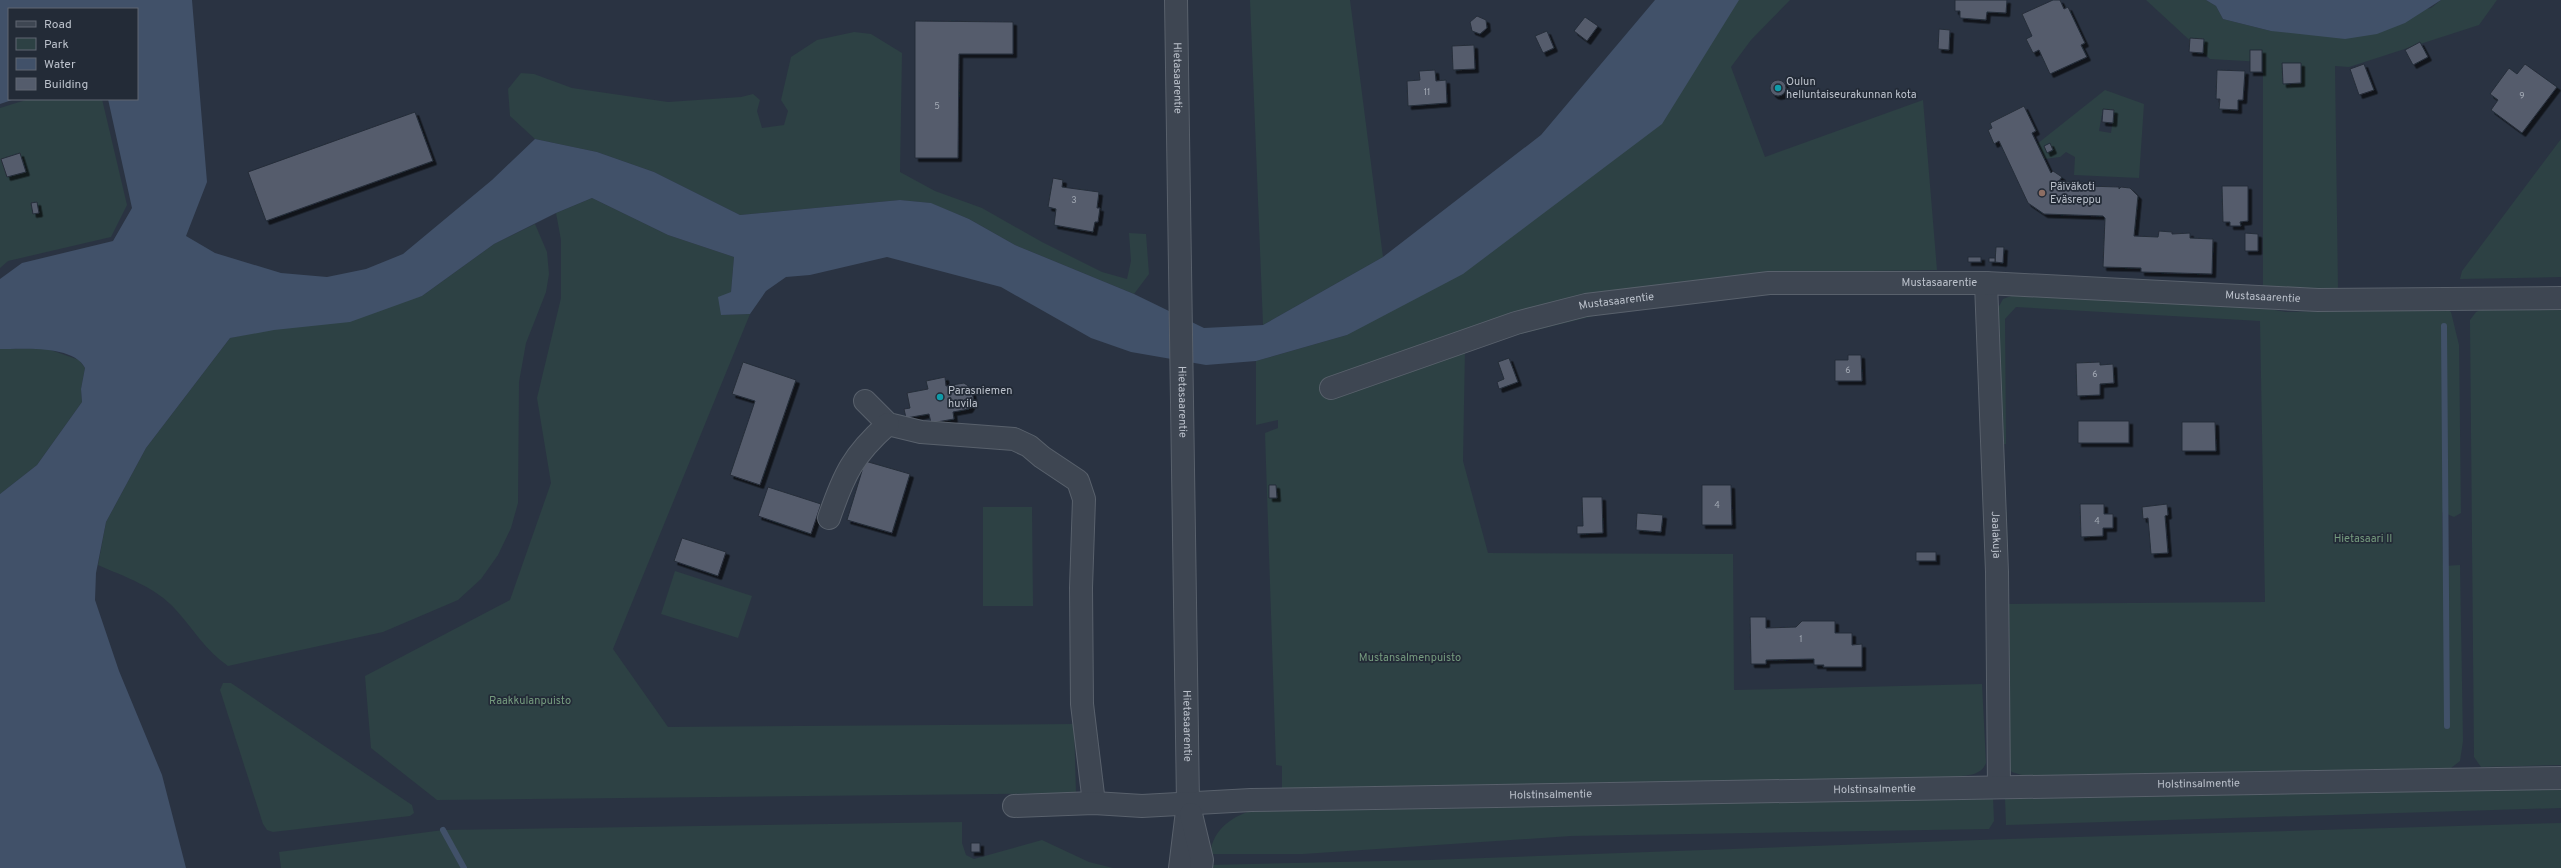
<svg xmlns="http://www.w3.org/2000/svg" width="2561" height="868" font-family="Overpass,sans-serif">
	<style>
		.green { fill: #2d4144; fill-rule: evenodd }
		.water { fill: #415169 }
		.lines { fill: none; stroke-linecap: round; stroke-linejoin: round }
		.stream { stroke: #415169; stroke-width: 6 }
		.building { fill: #545c6c; stroke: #252d39; filter: url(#shadow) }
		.minor-casing { stroke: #59616c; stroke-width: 24 }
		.minor { stroke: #3e4652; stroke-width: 22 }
		.culture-dot { fill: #0f9aa8; stroke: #232b37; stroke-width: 1.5 }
		.education-dot { fill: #8d6e63; stroke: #232b37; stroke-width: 1.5 }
		.labels { text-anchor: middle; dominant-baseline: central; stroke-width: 3.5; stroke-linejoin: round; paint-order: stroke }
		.number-label { font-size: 9px; fill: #a1a8b3 }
		.street-label { font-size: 11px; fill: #bbc1cb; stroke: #232b37 }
		.poi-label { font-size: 11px; fill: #bbc1cb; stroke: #232b37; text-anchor: start }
		.park-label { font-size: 11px; fill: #759a7e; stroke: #232b37 }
	</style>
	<defs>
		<filter id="shadow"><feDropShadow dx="3.5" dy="3.5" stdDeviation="0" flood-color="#0009"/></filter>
	</defs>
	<rect width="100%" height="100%" fill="#2a3342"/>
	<g class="green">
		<path d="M 1250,0 L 1350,0 L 1383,257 L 1263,325 Z"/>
		<path d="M 1735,0 L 1790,0 L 1751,40 L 1731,67 L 1765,157 L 1923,100 L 1937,270 L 1753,273 L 1658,285 L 1646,303 L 1465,348 L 1463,461 L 1488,553 L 1733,554 L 1734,690 L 1982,684 L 1986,763 C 1981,776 1967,775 1955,777 L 1282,790 L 1282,766 L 1276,765 L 1265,433 L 1278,428 L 1278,420 L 1256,425 L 1256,361 L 1347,335 Z"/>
		<path d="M 2146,0 L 2206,0 L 2216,6 L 2223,19 L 2271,31 L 2431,8 L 2441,0 L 2497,0 L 2479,25 L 2349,67 L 2335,66 L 2338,290 L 2263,288 L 2263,62 L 2210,59 Z"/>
		<path d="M 854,32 L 871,34 L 902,53 L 900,172 L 935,191 L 982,208 L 1042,242 L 1102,272 L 1127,279 L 1131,261 L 1129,233 L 1146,234 L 1149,274 L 1134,294 L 1015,245 L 969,219 L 930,203 L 900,200 L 740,215 L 654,172 L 597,152 L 535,139 L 510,116 L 508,89 L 521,73 L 534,74 L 572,88 L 668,102 L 741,97 L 753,94 L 760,100 L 757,111 L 762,128 L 784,125 L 788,111 L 781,100 L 791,57 L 817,40 Z"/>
		<path d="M 2105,90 L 2144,104 L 2139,178 L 2074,175 L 2075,157 L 2066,152 L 2060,157 L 2044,159 L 2037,144 ZM 2103,109 L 2114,110 L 2111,133 L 2099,131 Z"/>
		<path d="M 29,99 L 102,99 L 127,205 L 111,237 L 8,261 L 0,268 L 0,108 Z"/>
		<path d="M 2561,139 L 2561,277 L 2460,279 L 2462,271 Z"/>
		<path d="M 592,198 L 668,235 L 734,257 L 731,292 L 721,315 L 750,314 L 613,649 L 668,727 L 1074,724 L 1076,793 L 437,800 L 371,748 L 365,676 L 510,600 L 551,483 L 537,398 L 561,298 L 561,240 L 556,213 Z"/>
		<path d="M 535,224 L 547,252 L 549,274 L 546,292 L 526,343 L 519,382 L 518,503 L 511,528 L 498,555 L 481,579 L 458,600 L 383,632 L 228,666 C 206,651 194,630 176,610 C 156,587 125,577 98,565 L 106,522 L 146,448 L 230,338 L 422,296 L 494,244 Z"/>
		<path d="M 2025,291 L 2258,307 L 2286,312 L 2445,308 L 2451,312 L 2459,345 L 2461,513 L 2454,517 L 2442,512 L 2443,566 L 2460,565 L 2463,741 L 2460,761 L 2451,768 L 2028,777 L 2012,772 L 2005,765 L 1999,517 L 2007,511 L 2008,604 L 2265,602 L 2260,321 L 2016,307 L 2005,319 L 2006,444 L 2001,445 L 1997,310 L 2003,299 Z"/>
		<path d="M 2561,307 L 2561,765 L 2481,767 L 2474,757 L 2470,320 L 2476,312 L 2485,308 Z"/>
		<path d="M 45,348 L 79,360 L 85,368 L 81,389 L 82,402 L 37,465 L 0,494 L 0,349 Z"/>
		<path d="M 983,507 L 1032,507 L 1033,606 L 983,606 Z"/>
		<path d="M 675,571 L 752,596 L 738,638 L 661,614 Z"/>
		<path d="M 223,683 L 231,683 L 412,805 L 414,813 L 410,816 L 273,832 L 267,830 L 263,824 L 220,690 Z"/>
		<path d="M 2561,787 L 2561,808 L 2006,825 L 2005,798 Z"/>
		<path d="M 1993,797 L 1994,821 L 1989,829 L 1571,836 L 1303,854 L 1210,854 C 1213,828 1234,815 1257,809 Z"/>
		<path d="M 962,822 L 962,843 L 966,855 L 974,859 L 1042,840 L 1089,862 L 1113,868 L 281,868 L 279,852 L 443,830 Z"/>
		<path d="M 2561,823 L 2561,868 L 1209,868 L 1209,865 L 1429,860 L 2007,839 Z"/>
	</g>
	<g class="water">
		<path d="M 0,0 L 192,0 L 207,182 L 186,236 L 215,253 L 281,273 L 327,277 L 366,269 L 403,254 L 492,180 L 535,139 L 597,152 L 654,172 L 740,215 L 900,200 L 931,203 L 969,219 L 1015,245 L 1134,294 L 1204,328 L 1263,325 L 1383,257 L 1541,135 L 1655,0 L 1739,0 L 1662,124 L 1463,274 L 1347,335 L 1256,361 L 1206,365 L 1131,352 L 1091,338 L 1001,287 L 887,257 L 810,275 L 786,277 L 766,291 L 750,314 L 721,315 L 718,297 L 731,292 L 734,257 L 668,235 L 592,198 L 556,213 L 494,244 L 422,296 L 350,322 L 274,330 L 230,338 L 146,448 L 106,522 L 96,573 L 95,600 L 119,671 L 162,775 L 186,868 L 0,868 L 0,494 L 37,465 L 82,402 L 81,389 L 85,368 C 74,345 22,349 0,349 L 0,279 L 22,263 L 113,241 L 132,208 L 108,99 L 137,99 L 137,9 L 9,9 L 9,99 L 15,99 L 0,104 Z"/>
		<path d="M 2206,0 L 2441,0 L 2405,23 L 2377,34 L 2345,39 L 2271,31 L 2223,19 L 2216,6 Z"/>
	</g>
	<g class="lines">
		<g class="stream">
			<path d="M 2444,326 L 2447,726"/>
			<path d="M 443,830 L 464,868"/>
		</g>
	</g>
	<g class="building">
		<path d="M 1955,0 L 2007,0 L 2006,13 L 1987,12 L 1986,20 L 1960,18 L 1960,11 L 1955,11 Z"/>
		<path d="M 2053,0 L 2060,0 L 2064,9 L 2068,7 L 2085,43 L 2081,45 L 2087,57 L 2050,74 L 2039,50 L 2033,53 L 2026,39 L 2032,36 L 2022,14 Z"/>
		<path d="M 1477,16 L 1486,20 L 1487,28 L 1480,34 L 1472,31 L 1470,22 Z"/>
		<path d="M 1585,17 L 1598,26 L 1587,41 L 1574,31 Z"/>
		<path d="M 915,21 L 1013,22 L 1013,54 L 959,54 L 958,158 L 915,158 Z"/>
		<path d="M 1939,29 L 1950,30 L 1949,50 L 1938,49 Z"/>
		<path d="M 1547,31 L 1554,48 L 1543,53 L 1535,36 Z"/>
		<path d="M 2190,38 L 2204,39 L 2203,53 L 2189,52 Z"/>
		<path d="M 2420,42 L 2428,57 L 2413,65 L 2405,50 Z"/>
		<path d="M 1474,45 L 1475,69 L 1453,70 L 1452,46 Z"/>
		<rect x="2250" y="50" width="12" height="22"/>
		<path d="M 2282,63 L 2301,63 L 2301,83 L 2283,84 Z"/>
		<path d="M 2364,64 L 2374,90 L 2359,95 L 2350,69 Z"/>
		<path d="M 2525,64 L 2557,87 L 2522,133 L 2491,110 L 2498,100 L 2490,94 L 2509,68 L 2517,74 Z"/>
		<path d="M 1435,70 L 1436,81 L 1446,80 L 1447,103 L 1408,106 L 1407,81 L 1420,80 L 1419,71 Z"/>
		<path d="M 2217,70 L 2245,71 L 2243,100 L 2238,100 L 2238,110 L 2219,109 L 2220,99 L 2216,99 Z"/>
		<circle cx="1778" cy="88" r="8"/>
		<path d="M 2024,106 L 2036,131 L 2032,133 L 2051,173 L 2053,171 L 2062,177 L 2059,181 L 2083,182 L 2086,186 L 2119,187 L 2119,189 L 2121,187 L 2130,188 L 2138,196 L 2134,236 L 2158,237 L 2159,231 L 2172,232 L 2172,234 L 2190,233 L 2190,238 L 2213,239 L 2212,274 L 2141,272 L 2141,268 L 2103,267 L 2105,218 L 2103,216 L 2044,214 L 2028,203 L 1999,141 L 1994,144 L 1988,130 L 1992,128 L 1990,123 Z"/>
		<path d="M 2103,109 L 2114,110 L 2113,123 L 2102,122 Z"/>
		<path d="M 415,112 L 433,161 L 266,221 L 248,172 Z"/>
		<path d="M 2050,143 L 2053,150 L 2047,153 L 2044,146 Z"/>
		<path d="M 20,153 L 26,172 L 7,177 L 1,159 Z"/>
		<path d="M 1053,178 L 1063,180 L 1062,187 L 1099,192 L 1097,208 L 1100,208 L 1098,222 L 1095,222 L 1093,232 L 1054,225 L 1056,209 L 1048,207 Z"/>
		<path d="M 2222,186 L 2248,186 L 2248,221 L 2240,222 L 2241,226 L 2230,226 L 2230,222 L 2223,222 Z"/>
		<path d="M 37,202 L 39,213 L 33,214 L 31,203 Z"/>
		<path d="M 2245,233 L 2258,234 L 2258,251 L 2245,251 Z"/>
		<path d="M 1996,247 L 2004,247 L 2003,263 L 1995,262 Z"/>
		<rect x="1968" y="257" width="13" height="5"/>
		<rect x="1989" y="258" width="6" height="4"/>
		<path d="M 1848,355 L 1861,355 L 1862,381 L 1835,381 L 1835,360 L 1848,360 Z"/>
		<path d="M 1509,358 L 1518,382 L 1499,389 L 1497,382 L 1504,379 L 1498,362 Z"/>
		<path d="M 743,362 L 796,380 L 760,485 L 730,475 L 755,401 L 732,394 Z"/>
		<path d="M 2100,362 L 2100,365 L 2113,364 L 2114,383 L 2100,384 L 2100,395 L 2077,396 L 2076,363 Z"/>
		<path d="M 945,377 L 946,386 L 964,383 L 971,388 L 974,401 L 969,409 L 953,412 L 954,419 L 931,423 L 929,414 L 906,418 L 904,409 L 910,408 L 907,393 L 928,389 L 926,381 Z"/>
		<rect x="2078" y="421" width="51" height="22"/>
		<path d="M 2182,422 L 2215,422 L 2216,451 L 2182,451 Z"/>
		<path d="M 865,461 L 910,474 L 892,533 L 847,520 Z"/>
		<path d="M 1269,485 L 1276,485 L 1277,498 L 1269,498 Z"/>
		<path d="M 1702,485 L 1731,485 L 1732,525 L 1702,525 Z"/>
		<path d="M 768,487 L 821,504 L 811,534 L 758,516 Z"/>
		<path d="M 1582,497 L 1602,497 L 1603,533 L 1577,534 L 1577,526 L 1583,526 Z"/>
		<path d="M 2080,504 L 2104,504 L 2104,514 L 2113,514 L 2113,528 L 2103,528 L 2103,536 L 2081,537 Z"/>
		<path d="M 2167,504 L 2168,515 L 2165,516 L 2168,553 L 2151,554 L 2148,518 L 2143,519 L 2142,507 Z"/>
		<path d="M 1637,513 L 1663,515 L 1661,532 L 1636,530 Z"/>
		<path d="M 682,538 L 726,552 L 718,576 L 674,561 Z"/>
		<rect x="1916" y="552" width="20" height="9"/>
		<path d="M 1750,617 L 1766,617 L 1766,628 L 1796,627 L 1802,621 L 1835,621 L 1835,633 L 1852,633 L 1852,645 L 1862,644 L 1862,667 L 1823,667 L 1824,665 L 1814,665 L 1814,659 L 1766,660 L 1766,664 L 1751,664 Z"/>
		<rect x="971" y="843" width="9" height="9"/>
	</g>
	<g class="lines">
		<g class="minor-casing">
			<g id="minor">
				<path id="s1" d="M 1176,0 L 1188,803 L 1180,868"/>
				<path id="s2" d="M 1986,283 L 1997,572 L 1999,787"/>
				<path id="s3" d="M 1331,388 L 1516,323 L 1586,305 L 1769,283 L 1986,283 L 2318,300 L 2561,298"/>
				<path d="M 865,401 L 888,424 L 921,432 L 1014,439 L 1029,446 L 1042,457 L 1078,481 L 1084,499 L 1081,588 L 1082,704 L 1094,803"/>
				<path d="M 829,518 C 844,474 853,455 888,424"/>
				<path id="s4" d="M 1014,806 L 1094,803 L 1142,806 L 1251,800 L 2561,778"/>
				<path d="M 1191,814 L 1202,860 L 1201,868"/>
			</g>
		</g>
		<use href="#minor" class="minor"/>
	</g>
	<g class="culture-dot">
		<circle cx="1778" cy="88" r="4"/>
		<circle cx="940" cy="397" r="4"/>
	</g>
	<circle class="education-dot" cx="2042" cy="193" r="4"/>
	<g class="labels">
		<g class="number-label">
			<text x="1427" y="92">11</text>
			<text x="2522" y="96">9</text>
			<text x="937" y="106">5</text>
			<text x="1074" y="200">3</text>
			<text x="1848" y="370">6</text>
			<text x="2095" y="374">6</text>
			<text x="1717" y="505">4</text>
			<text x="2097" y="521">4</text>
			<text x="1801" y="639">1</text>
		</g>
		<g class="street-label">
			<text stroke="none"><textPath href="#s1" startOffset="78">Hietasaarentie</textPath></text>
			<text stroke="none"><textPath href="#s3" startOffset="623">Mustasaarentie</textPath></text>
			<text stroke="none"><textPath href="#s3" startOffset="947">Mustasaarentie</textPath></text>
			<text stroke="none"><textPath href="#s3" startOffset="299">Mustasaarentie</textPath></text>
			<text stroke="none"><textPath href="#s1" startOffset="402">Hietasaarentie</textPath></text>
			<text stroke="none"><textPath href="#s2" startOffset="252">Jaalakuja</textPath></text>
			<text stroke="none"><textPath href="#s1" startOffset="726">Hietasaarentie</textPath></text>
			<text stroke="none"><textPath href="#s4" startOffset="1185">Holstinsalmentie</textPath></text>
			<text stroke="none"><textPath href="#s4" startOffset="861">Holstinsalmentie</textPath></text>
			<text stroke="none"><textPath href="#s4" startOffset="537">Holstinsalmentie</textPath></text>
		</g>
		<g class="poi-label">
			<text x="1786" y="82">Oulun<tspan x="1786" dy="13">helluntaiseurakunnan kota</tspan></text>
			<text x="2050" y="187">Päiväkoti<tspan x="2050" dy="13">Eväsreppu</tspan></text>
			<text x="948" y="391">Parasniemen<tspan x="948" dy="13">huvila</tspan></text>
		</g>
		<g class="park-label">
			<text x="2363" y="539">Hietasaari II</text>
			<text x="1410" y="658">Mustansalmenpuisto</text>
			<text x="530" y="701">Raakkulanpuisto</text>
		</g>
	</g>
	<rect x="8" y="8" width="130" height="92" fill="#232b37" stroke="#606772"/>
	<rect x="16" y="21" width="20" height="6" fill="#3e4652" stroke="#606772"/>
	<text x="44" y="28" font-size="12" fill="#bbc1cb">Road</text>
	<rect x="16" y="38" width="20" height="12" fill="#2d4144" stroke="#606772"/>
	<text x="44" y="48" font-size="12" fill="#bbc1cb">Park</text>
	<rect x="16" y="58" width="20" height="12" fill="#415169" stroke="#606772"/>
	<text x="44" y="68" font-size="12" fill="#bbc1cb">Water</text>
	<rect x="16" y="78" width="20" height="12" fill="#545c6c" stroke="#606772"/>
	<text x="44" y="88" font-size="12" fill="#bbc1cb">Building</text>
</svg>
